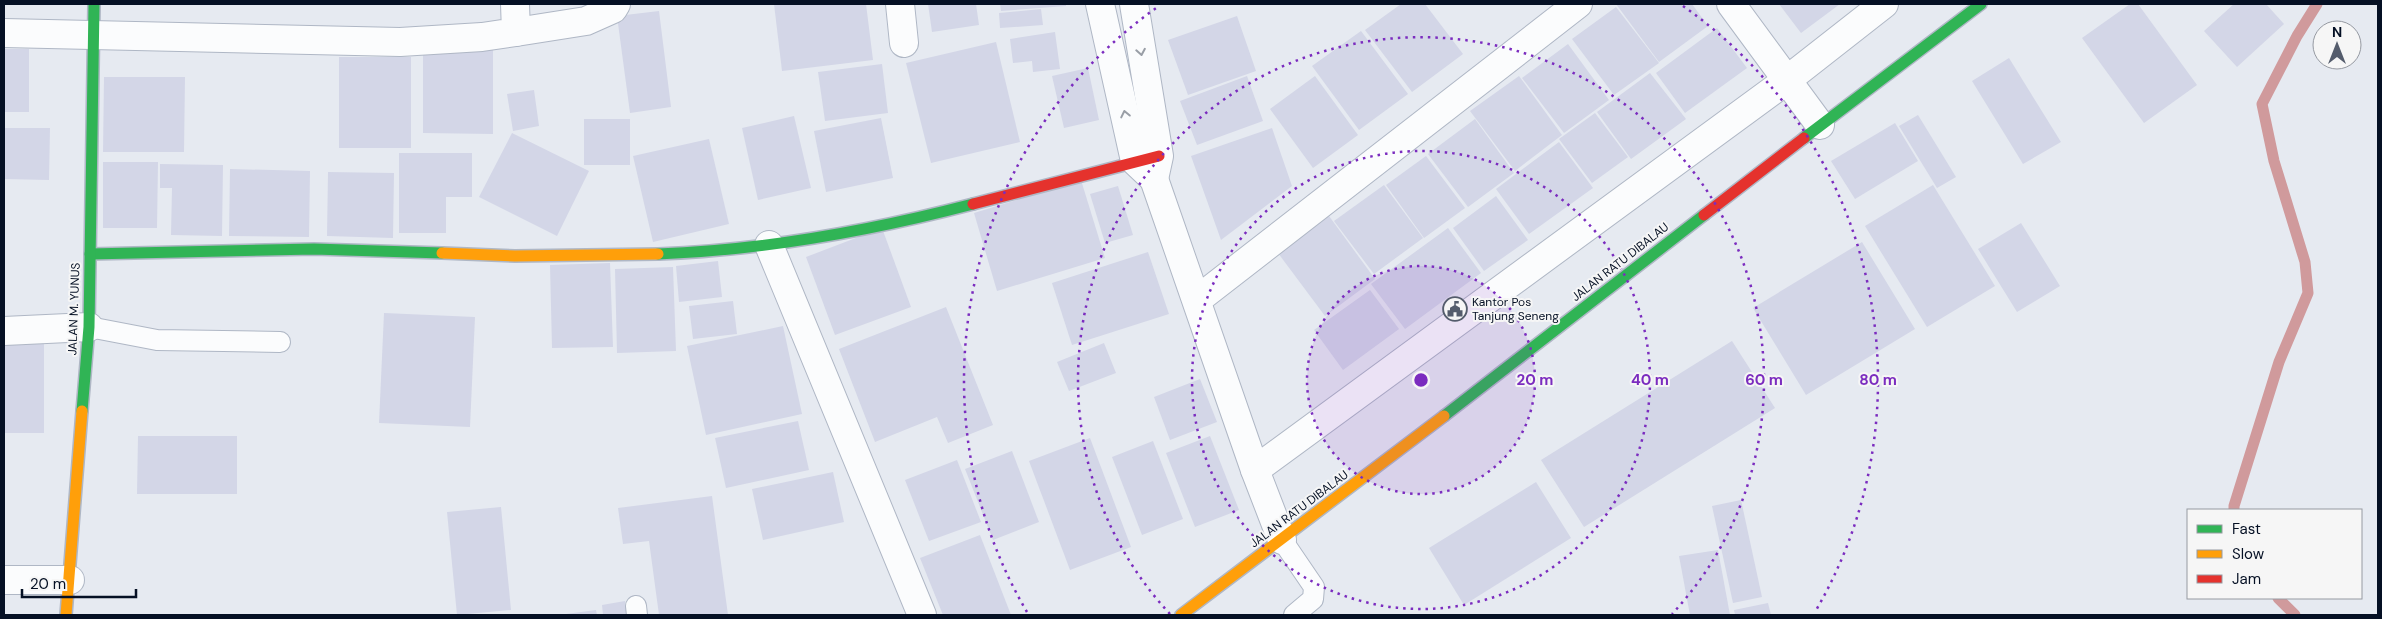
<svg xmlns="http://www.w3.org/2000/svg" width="2382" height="619" font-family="'DM Sans',sans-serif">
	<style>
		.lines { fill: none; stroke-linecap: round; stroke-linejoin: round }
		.stream { stroke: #d09a9c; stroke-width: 11 }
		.building { fill: #d3d6e7 }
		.lane-casing { stroke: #afb7c5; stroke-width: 22 }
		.street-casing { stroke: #afb7c5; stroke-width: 30 }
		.fast-casing { stroke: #afb7c5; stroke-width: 14 }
		.slow-casing { stroke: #afb7c5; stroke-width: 14 }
		.jam-casing { stroke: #afb7c5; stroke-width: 14 }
		.lane { stroke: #fbfcfd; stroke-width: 20 }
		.street { stroke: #fbfcfd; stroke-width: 28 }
		.fast { stroke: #30b455; stroke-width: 11 }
		.slow { stroke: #ff9f0a; stroke-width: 11 }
		.jam { stroke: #e5322d; stroke-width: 11 }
		.oneway { stroke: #999ea6 }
		.ring { fill: none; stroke: #7b2cbf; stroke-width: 2.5; stroke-dasharray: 2.5 5 }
		.labels { text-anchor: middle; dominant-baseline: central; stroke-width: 4; stroke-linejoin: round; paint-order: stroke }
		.street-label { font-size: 12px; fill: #051024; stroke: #f6f6f6 }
		.poi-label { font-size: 12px; fill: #051024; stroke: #f6f6f6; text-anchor: start }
		.centre { fill: #7b2cbf; stroke: #f6f6f6; stroke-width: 2.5 }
		.ring-label { font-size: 15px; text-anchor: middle; font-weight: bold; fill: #7b2cbf; stroke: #f6f6f6; stroke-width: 4; stroke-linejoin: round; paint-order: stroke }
	</style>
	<rect width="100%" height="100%" fill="#e6eaf1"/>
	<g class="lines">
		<g class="stream">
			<path d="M 2234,510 L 2234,506 L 2279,362 L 2308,293 L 2305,262 L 2274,161 L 2262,104 L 2297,36 L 2317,4"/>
			<path d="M 2278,598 L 2295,615"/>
		</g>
	</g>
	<g class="building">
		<path d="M 774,4 L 866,4 L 873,60 L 782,71 Z"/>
		<path d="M 928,4 L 976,4 L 979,25 L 932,32 Z"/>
		<path d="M 1000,4 L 1066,4 L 1066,6 L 1001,11 Z"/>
		<path d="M 1401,4 L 1425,4 L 1463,54 L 1412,92 L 1365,30 Z"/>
		<path d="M 1616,4 L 1692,4 L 1708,26 L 1659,62 Z"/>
		<path d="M 1779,4 L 1840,4 L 1801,33 Z"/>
		<path d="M 2130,4 L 2138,4 L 2197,85 L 2144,123 L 2082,38 Z"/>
		<path d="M 2234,4 L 2266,4 L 2284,24 L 2237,67 L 2204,31 Z"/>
		<path d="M 1616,7 L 1659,63 L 1614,95 L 1572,39 Z"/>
		<path d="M 1041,9 L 1043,25 L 1000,28 L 999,13 Z"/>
		<path d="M 659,11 L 671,107 L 630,113 L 617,16 Z"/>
		<path d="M 1237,16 L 1256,71 L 1188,95 L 1168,40 Z"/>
		<path d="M 1717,28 L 1747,68 L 1685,113 L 1656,73 Z"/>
		<path d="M 1361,31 L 1408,94 L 1359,130 L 1312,66 Z"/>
		<path d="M 1055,32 L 1060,69 L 1033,72 L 1032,61 L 1013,63 L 1010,39 Z"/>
		<path d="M 423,42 L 493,42 L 493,134 L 423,133 Z"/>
		<path d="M 996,42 L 1020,142 L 931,163 L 906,63 Z"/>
		<path d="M 1568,44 L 1609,100 L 1564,133 L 1522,78 Z"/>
		<rect x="4" y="49" width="25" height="63"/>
		<rect x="339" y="57" width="72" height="91"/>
		<path d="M 2009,58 L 2061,142 L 2023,164 L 1972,81 Z"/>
		<path d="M 882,64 L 888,113 L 825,121 L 818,72 Z"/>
		<path d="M 1088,68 L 1099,120 L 1064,128 L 1052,76 Z"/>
		<path d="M 1650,73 L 1686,119 L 1631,159 L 1597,112 Z"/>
		<path d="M 1247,76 L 1263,121 L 1197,145 L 1180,101 Z"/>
		<path d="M 1315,76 L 1358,135 L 1313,168 L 1270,109 Z"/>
		<path d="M 1519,76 L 1562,135 L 1515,171 L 1470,111 Z"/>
		<path d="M 104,77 L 185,77 L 184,152 L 103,152 Z"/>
		<path d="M 534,90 L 539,126 L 513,131 L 507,94 Z"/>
		<path d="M 1595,113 L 1628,157 L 1592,183 L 1559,139 Z"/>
		<path d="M 1918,115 L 1956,177 L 1937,188 L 1899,126 Z"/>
		<path d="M 794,116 L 811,188 L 758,200 L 742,128 Z"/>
		<path d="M 881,118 L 893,178 L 826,192 L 814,131 Z"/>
		<rect x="584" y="119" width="46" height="46"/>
		<path d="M 1475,119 L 1514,173 L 1468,207 L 1428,154 Z"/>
		<path d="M 1895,123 L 1918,161 L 1855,199 L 1831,161 Z"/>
		<path d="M 4,128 L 50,128 L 49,180 L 4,179 Z"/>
		<path d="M 1272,128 L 1292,186 L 1221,240 L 1191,156 Z"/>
		<path d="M 512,133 L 589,171 L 557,236 L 479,197 Z"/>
		<path d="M 709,139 L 729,224 L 653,242 L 633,156 Z"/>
		<path d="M 1559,142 L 1593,188 L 1529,234 L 1496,189 Z"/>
		<path d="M 399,153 L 472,153 L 472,197 L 446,197 L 446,233 L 399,233 Z"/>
		<path d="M 1426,156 L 1465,208 L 1424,238 L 1386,185 Z"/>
		<path d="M 103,162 L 158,162 L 157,228 L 103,228 Z"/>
		<path d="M 160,164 L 223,165 L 222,236 L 171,235 L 172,188 L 160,188 Z"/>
		<path d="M 230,169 L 310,171 L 309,237 L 229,236 Z"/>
		<path d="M 328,172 L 394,173 L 393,238 L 327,236 Z"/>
		<path d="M 1081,180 L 1105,258 L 997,291 L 974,213 Z"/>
		<path d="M 1384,185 L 1423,238 L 1374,274 L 1334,221 Z"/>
		<path d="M 1933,185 L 1995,286 L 1927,327 L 1865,226 Z"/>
		<path d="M 1118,186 L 1133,235 L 1105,243 L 1090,194 Z"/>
		<path d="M 1496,196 L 1528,240 L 1484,271 L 1453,228 Z"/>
		<path d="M 1329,216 L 1375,279 L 1325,316 L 1278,253 Z"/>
		<path d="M 2021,223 L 2060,286 L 2017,312 L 1978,249 Z"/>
		<path d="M 882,228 L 911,307 L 835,335 L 806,257 Z"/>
		<path d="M 1448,228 L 1481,273 L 1405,329 L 1371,284 Z"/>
		<path d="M 1862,242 L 1915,329 L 1806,395 L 1753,308 Z"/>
		<path d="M 1148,252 L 1169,314 L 1072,345 L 1052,283 Z"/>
		<path d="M 718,261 L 722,297 L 679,302 L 676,266 Z"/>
		<path d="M 610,263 L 613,347 L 552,348 L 550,265 Z"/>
		<path d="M 673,267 L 676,351 L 617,353 L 615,269 Z"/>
		<path d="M 1370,290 L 1399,329 L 1343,370 L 1314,330 Z"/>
		<path d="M 733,301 L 737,334 L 693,339 L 689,306 Z"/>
		<path d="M 946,307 L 993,425 L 948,443 L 937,417 L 875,442 L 839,349 Z"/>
		<path d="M 384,313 L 475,317 L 470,427 L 379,423 Z"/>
		<path d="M 783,326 L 802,414 L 706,435 L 687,346 Z"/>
		<rect x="4" y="333" width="40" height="100"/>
		<path d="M 1732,341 L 1775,408 L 1584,527 L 1541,460 Z"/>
		<path d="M 1104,343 L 1116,373 L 1069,391 L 1057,362 Z"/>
		<path d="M 1200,379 L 1217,422 L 1170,440 L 1154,397 Z"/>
		<path d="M 798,421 L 809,470 L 726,488 L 715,438 Z"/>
		<path d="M 138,436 L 237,436 L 237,494 L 137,494 Z"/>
		<path d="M 1210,436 L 1239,510 L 1195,527 L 1166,453 Z"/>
		<path d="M 1090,438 L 1131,547 L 1070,570 L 1029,461 Z"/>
		<path d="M 1153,441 L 1183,519 L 1142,535 L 1112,457 Z"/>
		<path d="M 1012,451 L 1039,522 L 993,540 L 965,469 Z"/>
		<path d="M 957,460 L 981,522 L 929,541 L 905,480 Z"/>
		<path d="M 833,472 L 844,522 L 763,540 L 752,489 Z"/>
		<path d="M 1536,482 L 1571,538 L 1464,605 L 1429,548 Z"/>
		<path d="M 712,496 L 728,615 L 659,615 L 649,541 L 623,544 L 618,508 Z"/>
		<path d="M 1741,500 L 1762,597 L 1733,603 L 1712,506 Z"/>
		<path d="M 501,507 L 511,610 L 457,615 L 447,512 Z"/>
		<path d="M 980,535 L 1011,615 L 943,615 L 920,558 Z"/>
		<path d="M 1718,550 L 1730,615 L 1690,615 L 1679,556 Z"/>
		<path d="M 625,601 L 627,615 L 603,615 L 602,605 Z"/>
		<path d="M 1768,603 L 1771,615 L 1735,615 L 1734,610 Z"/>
		<path d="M 596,610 L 597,615 L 567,615 L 566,614 Z"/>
	</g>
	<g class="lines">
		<g class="lane-casing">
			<g id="lane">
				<path d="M 89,327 L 157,340 L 280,342"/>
				<path d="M 1282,540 L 1314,587 L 1313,599 L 1294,615"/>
				<path d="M 636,606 L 637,615"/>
			</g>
		</g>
		<g class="street-casing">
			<g id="street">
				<path d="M 900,4 L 904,43"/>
				<path d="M 1100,4 L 1135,161 L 1154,179 L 1255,470 L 1282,540"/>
				<path d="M 1134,4 L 1159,156 L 1154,179"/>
				<path d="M 1731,4 L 1820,125"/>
				<path d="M 516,32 L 586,21 L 613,9 L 616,4"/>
				<path d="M 4,33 L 400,42 L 482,37 L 516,32 L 515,4"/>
				<path d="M 769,245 L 922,615"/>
				<path d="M 1197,300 L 1578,4"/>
				<path d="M 4,331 L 89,327"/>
				<path d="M 1255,470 L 1787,80 L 1884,4"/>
				<path d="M 4,580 L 70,580"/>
			</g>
		</g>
		<g class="fast-casing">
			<g id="fast">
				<path d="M 1804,138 L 1981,4"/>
				<path d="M 90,254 L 314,249 L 442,253"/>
				<path d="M 658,254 C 764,250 870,231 973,204"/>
				<path d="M 82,411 L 89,327 L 94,4"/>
				<path d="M 1444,416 L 1704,215"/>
			</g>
		</g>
		<g class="slow-casing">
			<g id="slow">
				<path d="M 442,253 L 515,256 L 658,254"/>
				<path d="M 66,615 L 82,411"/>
				<path d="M 1181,615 L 1444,416"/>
			</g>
		</g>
		<g class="jam-casing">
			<g id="jam">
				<path d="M 973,204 L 1159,156"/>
				<path d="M 1704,215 L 1804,138"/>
			</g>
		</g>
		<use href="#lane" class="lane"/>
		<use href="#street" class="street"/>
		<use href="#fast" class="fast"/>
		<use href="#slow" class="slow"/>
		<use href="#jam" class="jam"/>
	</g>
	<defs><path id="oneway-chevron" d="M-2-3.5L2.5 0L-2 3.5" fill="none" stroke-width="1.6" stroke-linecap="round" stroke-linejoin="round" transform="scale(1.25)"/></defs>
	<g class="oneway">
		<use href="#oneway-chevron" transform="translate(1141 52) rotate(80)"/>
		<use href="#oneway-chevron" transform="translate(1125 114) rotate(-102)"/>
	</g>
	<circle cx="1421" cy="380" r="114" fill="#7b2cbf" fill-opacity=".12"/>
	<g class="ring">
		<circle cx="1421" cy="380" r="114"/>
		<circle cx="1421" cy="380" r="229"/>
		<path d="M1170 614A343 343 0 1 1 1672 614"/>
		<path d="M1027 612A457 457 0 0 1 1159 6M1683 6A457 457 0 0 1 1815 612"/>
	</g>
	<defs>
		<g id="civic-ring" transform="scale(1.25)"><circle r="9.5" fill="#f6f6f6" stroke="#545c6c" stroke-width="1.5"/><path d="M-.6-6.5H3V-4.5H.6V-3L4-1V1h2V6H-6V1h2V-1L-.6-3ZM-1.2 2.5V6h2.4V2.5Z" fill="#545c6c"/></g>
	</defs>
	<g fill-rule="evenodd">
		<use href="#civic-ring" x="1455" y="309"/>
	</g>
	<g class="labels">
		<g class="street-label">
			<text transform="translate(1620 262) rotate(-38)">JALAN RATU DIBALAU</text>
			<text transform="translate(74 309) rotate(-88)">JALAN M. YUNUS</text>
			<text transform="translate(1299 509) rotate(-37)">JALAN RATU DIBALAU</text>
		</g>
		<g class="poi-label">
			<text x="1472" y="302">Kantor Pos<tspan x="1472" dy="14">Tanjung Seneng</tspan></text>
		</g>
	</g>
	<circle cx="1421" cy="380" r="8" class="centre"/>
	<g class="ring-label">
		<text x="1535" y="385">20 m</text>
		<text x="1650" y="385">40 m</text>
		<text x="1764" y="385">60 m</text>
		<text x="1878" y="385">80 m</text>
	</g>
	<rect width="2382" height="619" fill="none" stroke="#051024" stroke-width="10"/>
	<rect x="2187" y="509" width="175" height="90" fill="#f6f6f6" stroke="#969aa2"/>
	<rect x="2197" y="525" width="25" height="8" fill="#30b455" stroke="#969aa2"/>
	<text x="2232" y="534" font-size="15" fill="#051024">Fast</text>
	<rect x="2197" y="550" width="25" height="8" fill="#ff9f0a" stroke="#969aa2"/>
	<text x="2232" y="559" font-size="15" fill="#051024">Slow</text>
	<rect x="2197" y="575" width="25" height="8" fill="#e5322d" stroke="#969aa2"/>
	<text x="2232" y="584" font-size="15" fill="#051024">Jam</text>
	<g transform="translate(2337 45)"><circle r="24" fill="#f6f6f6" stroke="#969aa2"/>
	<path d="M0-4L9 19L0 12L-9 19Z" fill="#545c6c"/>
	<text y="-8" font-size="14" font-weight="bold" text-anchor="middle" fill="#051024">N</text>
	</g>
	<path d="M22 589v8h114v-8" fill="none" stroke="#051024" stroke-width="2.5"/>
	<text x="30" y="589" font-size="15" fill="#051024" stroke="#f6f6f6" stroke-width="4" paint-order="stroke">20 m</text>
</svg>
